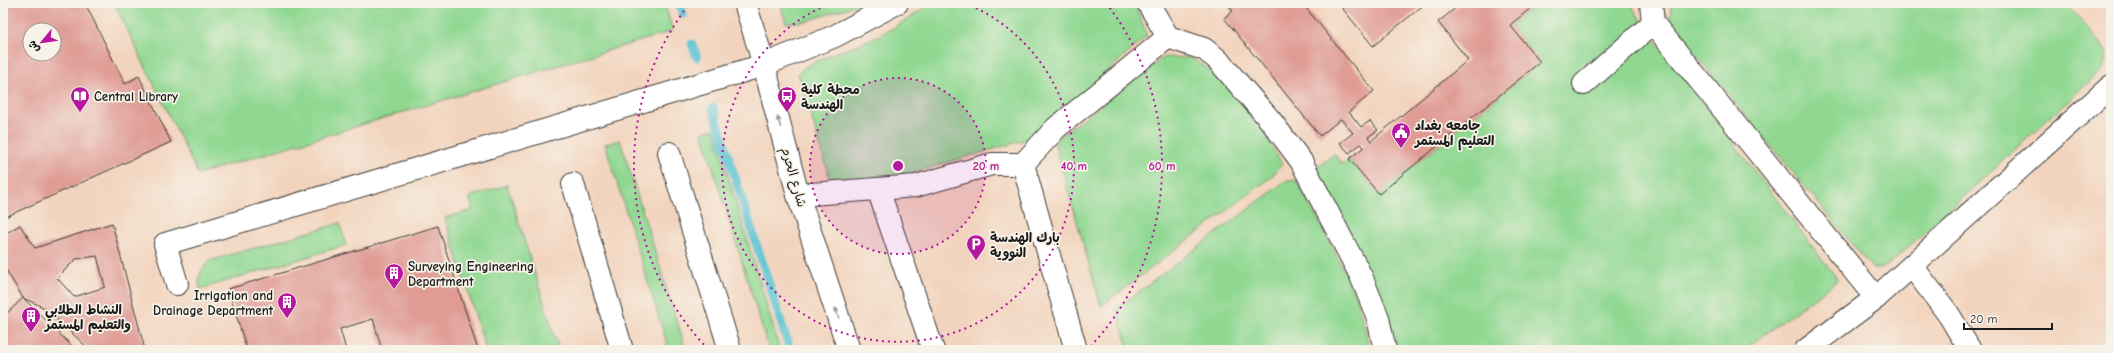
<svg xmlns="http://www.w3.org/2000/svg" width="2114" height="353" font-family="'Comic Neue','Playpen Sans Arabic',sans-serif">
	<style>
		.built { fill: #f2d4be; fill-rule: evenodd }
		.green { fill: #90d892; stroke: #567a57 }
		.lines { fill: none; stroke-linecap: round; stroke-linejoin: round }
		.stream { stroke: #57c2d2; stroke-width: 9 }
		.building { fill: #df9b94; fill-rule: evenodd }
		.minor-casing { stroke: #3c3935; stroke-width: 24 }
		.minor { stroke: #fff; stroke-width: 22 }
		.oneway { fill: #999 }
		.ring { fill: none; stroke: #b5179e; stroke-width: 2; stroke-dasharray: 2 4 }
		.labels { text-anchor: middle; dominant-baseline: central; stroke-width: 3.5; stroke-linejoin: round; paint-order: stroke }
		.poi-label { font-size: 13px; font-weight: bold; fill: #1c1c1c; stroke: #f7f3e8; text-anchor: start }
		.street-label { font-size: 13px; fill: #1c1c1c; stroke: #f7f3e8 }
		.centre { fill: #b5179e; stroke: #f7f3e8; stroke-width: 2 }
		.ring-label { font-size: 12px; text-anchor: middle; font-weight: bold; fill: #b5179e; stroke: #f7f3e8; stroke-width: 3.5; stroke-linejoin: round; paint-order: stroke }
	</style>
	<rect width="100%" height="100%" fill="#f7f3e8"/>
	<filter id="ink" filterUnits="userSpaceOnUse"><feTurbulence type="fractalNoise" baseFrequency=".025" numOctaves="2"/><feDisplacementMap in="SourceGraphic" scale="8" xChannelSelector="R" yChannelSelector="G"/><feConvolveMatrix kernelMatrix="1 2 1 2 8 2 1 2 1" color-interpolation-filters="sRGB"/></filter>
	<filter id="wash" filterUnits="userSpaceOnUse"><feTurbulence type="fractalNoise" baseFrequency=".012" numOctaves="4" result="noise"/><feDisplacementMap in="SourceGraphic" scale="16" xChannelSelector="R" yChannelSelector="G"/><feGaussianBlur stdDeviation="0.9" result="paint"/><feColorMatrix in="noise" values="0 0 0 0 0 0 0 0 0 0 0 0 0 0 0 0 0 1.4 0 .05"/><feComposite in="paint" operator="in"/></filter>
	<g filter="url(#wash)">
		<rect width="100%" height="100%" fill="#f2dec2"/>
		<path class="built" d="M 3,3 L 2111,3 L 2111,350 L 3,350 ZM 30,30 L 54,30 L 54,54 L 30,54 Z"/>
		<g class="green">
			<path d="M 114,3 L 664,3 L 673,31 L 198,174 Z"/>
			<path d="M 780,3 L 862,3 L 807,21 L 786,23 Z"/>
			<path d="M 931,3 L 1135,3 L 1147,36 L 1046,125 L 1045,134 L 853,190 L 831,182 L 798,73 C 815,58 838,53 859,44 C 884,34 909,20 931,3 Z"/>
			<path d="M 1537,3 L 1633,3 L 1633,8 L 1650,34 L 1838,280 L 1744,350 L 1392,350 L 1314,170 L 1334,154 L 1342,164 L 1349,159 L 1379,194 L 1540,63 L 1510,25 Z"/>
			<path d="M 1671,3 L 2065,3 L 2100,42 L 2107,54 L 2103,69 L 1892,262 L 1882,268 L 1872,268 L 1670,24 Z"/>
			<path d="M 1164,57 L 1191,58 L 1214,73 L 1257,121 L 1282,164 L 1270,178 L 1101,306 L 1054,141 Z"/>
			<path d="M 714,129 L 780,350 L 769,350 L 702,132 Z"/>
			<path d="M 620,140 L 686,350 L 669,350 L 605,144 Z"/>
			<path d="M 1287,180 L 1296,180 C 1325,235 1360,288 1369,350 L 1129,350 L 1116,309 Z"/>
			<path d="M 507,185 L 559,350 L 486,350 L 445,218 L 473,210 L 469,197 Z"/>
			<path d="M 340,223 L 346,245 L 200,289 C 197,277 201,270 209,261 Z"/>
		</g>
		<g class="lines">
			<g class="stream">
				<path d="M 679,3 L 683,14"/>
				<path d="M 692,44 L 697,57"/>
				<path d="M 713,108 L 790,350"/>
			</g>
		</g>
		<g id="blocks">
			<g class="building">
				<path d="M 3,3 L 85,3 L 125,84 L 139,76 L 171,142 L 3,218 ZM 30,30 L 54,30 L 54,54 L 30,54 Z"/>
				<path d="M 1226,3 L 1302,3 L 1374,91 L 1349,112 L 1361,127 L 1370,121 L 1378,130 L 1368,137 L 1371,141 L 1468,60 L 1438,22 L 1462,3 L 1537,3 L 1510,25 L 1540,62 L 1379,194 L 1349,159 L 1364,147 L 1361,144 L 1349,153 L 1340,143 L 1353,133 L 1341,119 L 1320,136 L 1224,18 L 1233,11 Z"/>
				<path d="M 1338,3 L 1426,3 L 1373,46 Z"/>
				<path d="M 112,223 L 145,350 L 90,350 L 45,308 L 23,298 L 3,265 L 3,235 L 20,225 L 35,248 ZM 97,256 L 105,287 L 74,297 L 57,278 L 76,259 Z"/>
				<path d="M 438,226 L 478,350 L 382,350 L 373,319 L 340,329 L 346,350 L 247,350 L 228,289 Z"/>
				<path d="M 23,298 L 76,350 L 3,350 L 3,317 Z"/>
			</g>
		</g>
	</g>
	<g filter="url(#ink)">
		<use href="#blocks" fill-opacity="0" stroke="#3c3935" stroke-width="1"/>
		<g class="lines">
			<g class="minor-casing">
				<g id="minor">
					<path d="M 745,3 L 764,65 L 798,195 L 849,350"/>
					<path d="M 1148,3 L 1168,37"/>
					<path d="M 1653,23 L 1876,298"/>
					<path d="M 1584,84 L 1653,23 L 1651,3"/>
					<path d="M 669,153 L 730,350"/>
					<path d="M 1023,164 L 1076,350"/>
					<path d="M 573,184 L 622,350"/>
					<path d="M 878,189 L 933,350"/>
					<path d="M 798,195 L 916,186 L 992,164 L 1023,164 L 1056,128 L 1168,37 L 1204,49 L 1217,59 L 1271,121 L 1301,161 L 1361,276 L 1378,318 L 1385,350"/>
					<path d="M 1912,266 L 1949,315 L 1970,350"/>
					<path d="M 177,284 L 165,244 L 764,65 L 835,36 L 897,3"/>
					<path d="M 1806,350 L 1876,298 L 2111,86"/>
				</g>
			</g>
			<use href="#minor" class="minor"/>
		</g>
		<defs><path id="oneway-solid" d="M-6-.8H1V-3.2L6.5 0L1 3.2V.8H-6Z"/></defs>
		<g class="oneway">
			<use href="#oneway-solid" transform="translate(779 122) rotate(-105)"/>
			<use href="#oneway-solid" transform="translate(837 313) rotate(-108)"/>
		</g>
	</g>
	<circle cx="898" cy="166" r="88" fill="#b5179e" fill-opacity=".12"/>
	<g class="ring">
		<circle cx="898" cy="166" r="88"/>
		<path d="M965 3A176 176 0 1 1 831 3"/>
		<path d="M708 349A264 264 0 0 1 690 3M1106 3A264 264 0 0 1 1088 349"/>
	</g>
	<defs>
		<g id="library-pin" transform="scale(1)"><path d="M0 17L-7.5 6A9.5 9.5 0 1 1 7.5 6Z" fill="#b5179e" stroke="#f7f3e8"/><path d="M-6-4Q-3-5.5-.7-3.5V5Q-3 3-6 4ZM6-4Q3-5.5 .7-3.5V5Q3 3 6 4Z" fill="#fff"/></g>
		<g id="bus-pin" transform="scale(1)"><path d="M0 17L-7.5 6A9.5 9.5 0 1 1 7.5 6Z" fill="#b5179e" stroke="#f7f3e8"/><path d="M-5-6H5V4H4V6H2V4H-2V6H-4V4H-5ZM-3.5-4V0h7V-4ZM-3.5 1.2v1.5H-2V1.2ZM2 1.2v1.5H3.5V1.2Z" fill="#fff"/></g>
		<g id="civic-pin" transform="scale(1)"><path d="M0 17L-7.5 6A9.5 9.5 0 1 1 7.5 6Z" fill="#b5179e" stroke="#f7f3e8"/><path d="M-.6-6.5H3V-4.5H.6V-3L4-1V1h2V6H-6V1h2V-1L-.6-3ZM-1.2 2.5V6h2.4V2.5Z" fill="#fff"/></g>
		<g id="parking-pin" transform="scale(1)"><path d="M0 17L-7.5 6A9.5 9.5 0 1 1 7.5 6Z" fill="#b5179e" stroke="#f7f3e8"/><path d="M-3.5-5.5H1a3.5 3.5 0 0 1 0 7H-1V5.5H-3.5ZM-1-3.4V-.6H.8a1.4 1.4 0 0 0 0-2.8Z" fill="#fff"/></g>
		<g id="building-pin" transform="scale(1)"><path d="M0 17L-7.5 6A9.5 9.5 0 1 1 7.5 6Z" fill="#b5179e" stroke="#f7f3e8"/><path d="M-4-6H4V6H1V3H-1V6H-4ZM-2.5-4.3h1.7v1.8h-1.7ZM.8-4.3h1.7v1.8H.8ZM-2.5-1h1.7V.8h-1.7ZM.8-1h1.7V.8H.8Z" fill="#fff"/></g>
	</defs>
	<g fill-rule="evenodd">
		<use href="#library-pin" x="80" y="96"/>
		<use href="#bus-pin" x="787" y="96"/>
		<use href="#civic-pin" x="1401" y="132"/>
		<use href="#parking-pin" x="976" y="244"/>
		<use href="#building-pin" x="394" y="273"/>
		<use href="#building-pin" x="287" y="302"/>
		<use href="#building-pin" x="31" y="316"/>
	</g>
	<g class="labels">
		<g class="poi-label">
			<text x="801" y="89">محطة كلية<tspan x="801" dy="15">الهندسة</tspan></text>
			<text x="94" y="96">Central Library</text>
			<text x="1415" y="125">جامعه بغداد<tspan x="1415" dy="15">التعليم المستمر</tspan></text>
			<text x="990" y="237">بارك الهندسة<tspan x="990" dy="15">النووية</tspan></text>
			<text x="408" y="266">Surveying Engineering<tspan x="408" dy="15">Department</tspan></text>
			<text x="273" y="295" text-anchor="end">Irrigation and<tspan x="273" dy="15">Drainage Department</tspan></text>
			<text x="45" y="309">النشاط الطلابي<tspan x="45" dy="15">والتعليم المستمر</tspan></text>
		</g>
		<g class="street-label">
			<text transform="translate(794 177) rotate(74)">شارع الحرم</text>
		</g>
	</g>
	<circle cx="898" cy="166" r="6" class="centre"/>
	<g class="ring-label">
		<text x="986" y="170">20 m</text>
		<text x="1074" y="170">40 m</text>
		<text x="1162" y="170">60 m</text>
	</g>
	<rect width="2114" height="353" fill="none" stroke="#f7f3e8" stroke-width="16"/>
	<g transform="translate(42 42) rotate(241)"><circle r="19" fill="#f7f3e8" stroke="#9f9d96"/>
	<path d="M0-3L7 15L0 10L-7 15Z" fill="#b5179e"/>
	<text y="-6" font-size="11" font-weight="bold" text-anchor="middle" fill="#1c1c1c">ش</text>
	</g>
	<path d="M1964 323v6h88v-6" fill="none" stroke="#1c1c1c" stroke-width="2"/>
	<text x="1970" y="323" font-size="12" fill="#1c1c1c" stroke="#f7f3e8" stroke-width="3" paint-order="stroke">20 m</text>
</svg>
